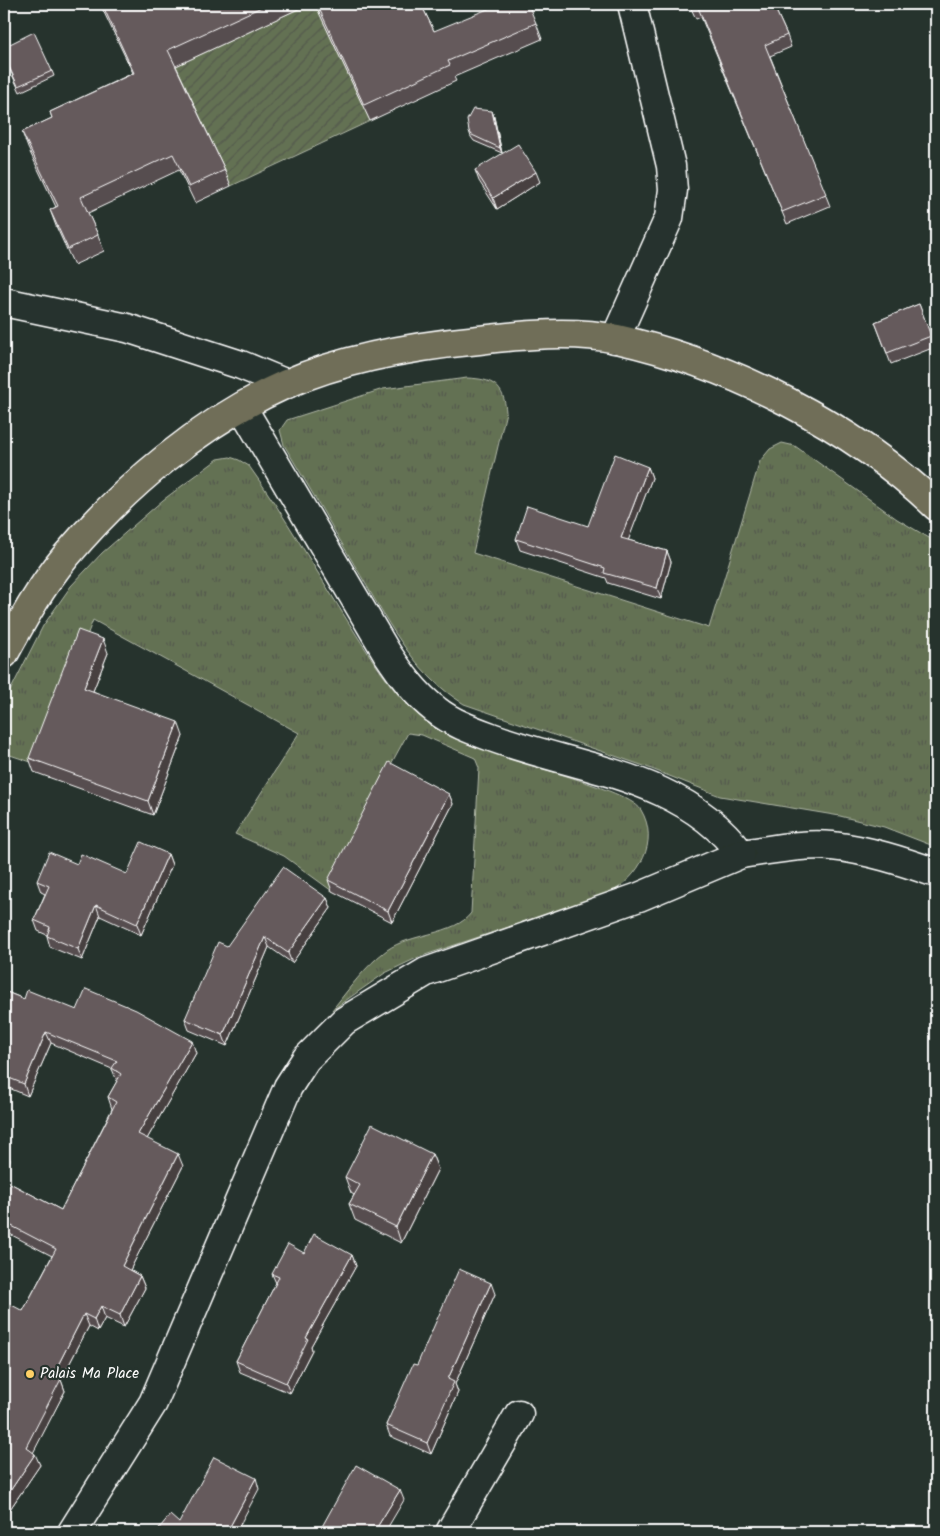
<svg xmlns="http://www.w3.org/2000/svg" width="940" height="1536" font-family="Kalam,sans-serif">
	<style>
		.grass { fill: url(#grass-tufts); stroke: #b1b8a8 }
		.garden { fill: url(#garden-furrows); stroke: #b1b8a8 }
		.lines { fill: none; stroke-linecap: round; stroke-linejoin: round }
		.minor-casing { stroke: #fff; stroke-width: 31 }
		.primary-casing { stroke: #fff; stroke-width: 31 }
		.minor { stroke: #26332d; stroke-width: 28 }
		.primary { stroke: #706e59; stroke-width: 28 }
		.wall { fill: #574d4f; stroke: #fff }
		.shaded-wall { fill: #473f40; stroke: #fff }
		.building { fill: #655a5c; stroke: #fff }
		.poi-dot { fill: #ffd166; stroke: #26332d; stroke-width: 2 }
		.labels { text-anchor: middle; dominant-baseline: central; stroke-width: 4.5; stroke-linejoin: round; paint-order: stroke }
		.poi-label { font-size: 15px; fill: #fff; stroke: #26332d; text-anchor: start }
	</style>
	<defs>
		<pattern id="grass-tufts" width="24" height="20" patternUnits="userSpaceOnUse" patternTransform="scale(1.25)"><rect width="24" height="20" fill="#637152"/><path d="M3 7l-1-3M5 7V3M7 7l1-3M15 17l-1-3M17 17v-4M19 17l1-3" fill="none" stroke="#54594e"/></pattern>
		<pattern id="garden-furrows" width="10" height="10" patternUnits="userSpaceOnUse" patternTransform="scale(1.25)"><rect width="10" height="10" fill="#637152"/><path d="M-1 1l2-2M0 10L10 0M9 11l2-2" fill="none" stroke="#54594e"/></pattern>
	</defs>
	<rect width="100%" height="100%" fill="#26332d"/>
	<filter id="ink" filterUnits="userSpaceOnUse"><feTurbulence type="fractalNoise" baseFrequency=".02" numOctaves="2"/><feDisplacementMap in="SourceGraphic" scale="10" xChannelSelector="R" yChannelSelector="G"/><feConvolveMatrix kernelMatrix="1 2 1 2 8 2 1 2 1" color-interpolation-filters="sRGB"/></filter>
	<g filter="url(#ink)">
		<g class="grass">
			<path d="M 467,378 C 493,379 504,385 506,412 L 473,553 L 709,628 L 760,461 L 770,449 L 782,443 L 795,446 L 897,519 L 936,542 L 936,847 L 884,827 L 840,816 L 720,796 L 644,766 L 464,704 C 411,672 386,617 355,566 C 331,525 308,485 284,445 L 280,430 L 287,420 L 383,389 Z"/>
			<path d="M 230,457 L 239,460 L 249,466 C 285,516 315,569 347,620 C 372,659 398,705 438,730 C 474,754 627,786 641,810 C 660,842 639,877 610,893 L 419,957 L 385,973 L 332,1010 C 349,989 365,966 387,950 C 411,933 455,935 471,913 L 479,768 L 475,758 L 422,735 L 408,733 L 390,766 L 332,891 L 284,856 L 235,834 L 299,733 L 93,620 L 37,764 L 4,753 L 5,701 L 43,626 L 71,586 L 102,553 L 163,500 L 218,459 Z"/>
		</g>
		<path class="garden" d="M 309,4 L 315,4 L 370,121 L 231,186 L 174,67 Z"/>
		<g class="lines">
			<g class="minor-casing">
				<g id="minor">
					<path d="M 4,302 L 127,328 L 241,365 L 287,384"/>
					<path d="M 615,339 L 669,218 L 673,190 L 671,166 L 632,4"/>
					<path d="M 242,407 L 387,653 C 401,674 415,694 436,710 C 452,723 475,731 494,738 C 579,769 684,776 741,854 C 771,850 802,843 832,846 C 868,850 902,861 936,873"/>
					<path d="M 72,1532 L 153,1403 L 288,1087 L 306,1059 L 344,1021 L 426,972 L 639,897 L 741,854"/>
					<path d="M 450,1532 L 519,1414"/>
				</g>
			</g>
			<g class="primary-casing">
				<path id="primary" d="M 4,654 C 22,621 41,586 66,556 C 125,486 201,422 286,384 C 345,358 415,346 479,340 C 523,335 573,330 617,339 C 730,364 853,426 936,506"/>
			</g>
			<use href="#minor" class="minor"/>
			<use href="#primary" class="primary"/>
		</g>
		<g class="wall">
			<path d="M 100,4 L 309,4 L 176,66 L 225,170 L 231,186 L 195,203 L 179,170 L 88,213 L 98,235 L 104,251 L 74,265 L 56,226 L 50,210 L 56,207 L 28,148 L 22,132 L 52,118 L 50,112 L 133,73 Z"/>
			<path d="M 315,4 L 421,4 L 434,31 L 536,23 L 542,39 L 454,77 L 456,81 L 370,121 Z"/>
			<path d="M 689,4 L 773,4 L 787,35 L 791,47 L 770,56 L 830,206 L 787,224 L 701,17 L 696,19 Z"/>
			<path d="M 4,47 L 52,71 L 54,76 L 20,92 L 4,57 Z"/>
			<path d="M 492,111 L 494,117 L 502,153 L 474,141 L 471,137 L 469,131 Z"/>
			<path d="M 475,170 L 540,182 L 497,209 L 479,181 Z"/>
			<path d="M 919,304 L 935,347 L 891,364 L 875,322 Z"/>
			<path d="M 648,467 L 652,478 L 628,540 L 667,551 L 671,562 L 661,599 L 608,583 L 606,578 L 520,550 L 516,539 L 588,526 Z"/>
			<path d="M 108,653 L 93,691 L 183,736 L 153,815 L 34,772 L 29,758 Z"/>
			<path d="M 449,794 L 453,804 L 392,922 L 332,891 L 328,880 Z"/>
			<path d="M 168,854 L 172,865 L 141,935 L 100,916 L 82,960 L 50,947 L 47,936 L 47,935 L 38,931 L 34,920 L 45,894 L 41,892 L 37,881 L 77,864 L 127,874 Z"/>
			<path d="M 327,898 L 331,908 L 292,963 L 269,947 L 227,1046 L 189,1030 L 185,1019 L 227,946 Z"/>
			<path d="M 4,991 L 24,999 L 77,1010 L 196,1053 L 147,1139 L 183,1166 L 130,1270 L 140,1276 L 145,1288 L 124,1327 L 105,1318 L 98,1331 L 89,1326 L 61,1380 L 65,1391 L 33,1452 L 40,1465 L 4,1518 L 23,1311 L 52,1256 L 4,1231 L 4,1180 L 61,1210 L 112,1109 L 108,1097 L 117,1081 L 112,1069 L 51,1043 L 28,1096 L 4,1086 Z"/>
			<path d="M 432,1154 L 438,1169 L 401,1243 L 355,1220 L 349,1204 L 354,1195 L 351,1193 L 345,1177 Z"/>
			<path d="M 304,1253 L 352,1255 L 356,1266 L 311,1346 L 312,1350 L 290,1393 L 240,1372 L 236,1361 L 276,1283 L 272,1274 Z"/>
			<path d="M 495,1294 L 455,1384 L 458,1392 L 431,1454 L 390,1436 L 386,1425 L 417,1365 Z"/>
		</g>
		<g class="shaded-wall">
			<path d="M 492,111 L 494,117 L 502,153 L 500,148 Z"/>
			<path d="M 536,172 L 540,182 L 497,209 L 493,198 Z"/>
			<path d="M 648,467 L 652,478 L 625,549 L 621,538 Z"/>
			<path d="M 667,551 L 671,562 L 661,599 L 657,588 Z"/>
			<path d="M 103,639 L 108,653 L 89,701 L 84,688 Z"/>
			<path d="M 178,722 L 183,736 L 153,815 L 148,801 Z"/>
			<path d="M 449,794 L 453,804 L 392,922 L 388,911 Z"/>
			<path d="M 168,854 L 172,865 L 141,935 L 137,924 Z"/>
			<path d="M 327,898 L 331,908 L 292,963 L 288,953 Z"/>
			<path d="M 96,905 L 100,916 L 82,960 L 78,949 Z"/>
			<path d="M 265,937 L 269,947 L 227,1046 L 223,1035 Z"/>
			<path d="M 46,1032 L 51,1043 L 28,1096 L 24,1084 Z"/>
			<path d="M 192,1041 L 196,1053 L 143,1146 L 138,1134 Z"/>
			<path d="M 6,1148 L 10,1160 L 4,1175 L 4,1153 Z"/>
			<path d="M 178,1154 L 183,1166 L 126,1278 L 122,1266 Z"/>
			<path d="M 432,1154 L 438,1169 L 401,1243 L 396,1227 Z"/>
			<path d="M 352,1255 L 356,1266 L 311,1346 L 312,1350 L 290,1393 L 286,1383 L 306,1338 Z"/>
			<path d="M 140,1276 L 145,1288 L 124,1327 L 120,1315 Z"/>
			<path d="M 491,1283 L 495,1294 L 455,1384 L 458,1392 L 431,1454 L 427,1443 L 448,1379 Z"/>
			<path d="M 101,1306 L 105,1318 L 98,1331 L 94,1319 Z"/>
			<path d="M 84,1314 L 89,1326 L 61,1380 L 65,1391 L 30,1459 L 26,1447 L 53,1375 Z"/>
			<path d="M 35,1454 L 40,1465 L 4,1518 L 4,1500 Z"/>
			<path d="M 256,1478 L 259,1489 L 236,1532 L 227,1532 Z"/>
			<path d="M 400,1490 L 404,1500 L 385,1532 L 374,1532 Z"/>
		</g>
		<g class="building">
			<path d="M 102,4 L 268,4 L 168,50 L 225,170 L 189,187 L 173,154 L 81,197 L 98,235 L 68,249 L 50,210 L 58,206 L 22,132 L 52,118 L 50,112 L 134,73 Z"/>
			<path d="M 317,4 L 421,4 L 434,31 L 500,4 L 528,4 L 536,23 L 448,61 L 450,65 L 364,105 Z"/>
			<path d="M 690,4 L 773,4 L 787,35 L 765,45 L 826,194 L 782,212 L 697,5 L 692,7 Z"/>
			<path d="M 34,32 L 52,71 L 18,86 L 4,56 L 4,47 Z"/>
			<path d="M 473,109 L 492,111 L 500,148 L 472,135 L 469,131 L 467,120 Z"/>
			<path d="M 518,144 L 536,172 L 493,198 L 475,170 Z"/>
			<path d="M 919,304 L 931,336 L 887,353 L 875,322 Z"/>
			<path d="M 615,454 L 648,467 L 621,538 L 667,551 L 657,588 L 604,573 L 605,568 L 516,539 L 527,506 L 588,526 Z"/>
			<path d="M 78,630 L 103,639 L 84,688 L 178,722 L 148,801 L 29,758 Z"/>
			<path d="M 389,762 L 449,794 L 388,911 L 328,880 Z"/>
			<path d="M 141,842 L 168,854 L 137,924 L 96,905 L 78,949 L 47,936 L 50,927 L 34,920 L 49,886 L 37,881 L 49,852 L 77,864 L 81,854 L 127,874 Z"/>
			<path d="M 283,867 L 327,898 L 288,953 L 265,937 L 223,1035 L 185,1019 L 218,942 L 227,946 Z"/>
			<path d="M 86,989 L 136,1010 L 192,1041 L 138,1134 L 178,1154 L 122,1266 L 140,1276 L 120,1315 L 101,1306 L 94,1319 L 84,1314 L 53,1375 L 61,1379 L 26,1447 L 35,1454 L 4,1500 L 4,1301 L 23,1311 L 56,1249 L 4,1222 L 4,1180 L 61,1210 L 116,1102 L 108,1097 L 121,1074 L 112,1068 L 117,1061 L 46,1032 L 24,1084 L 4,1076 L 4,991 L 24,999 L 27,990 L 77,1010 Z"/>
			<path d="M 372,1124 L 432,1154 L 396,1227 L 349,1204 L 360,1185 L 345,1177 Z"/>
			<path d="M 314,1234 L 352,1255 L 306,1338 L 308,1339 L 286,1383 L 236,1361 L 279,1277 L 272,1274 L 288,1244 L 304,1253 Z"/>
			<path d="M 459,1269 L 491,1283 L 448,1379 L 454,1382 L 427,1443 L 386,1425 L 413,1364 L 417,1365 Z"/>
			<path d="M 214,1457 L 256,1478 L 227,1532 L 156,1532 L 170,1515 L 179,1523 Z"/>
			<path d="M 356,1465 L 400,1490 L 374,1532 L 319,1532 Z"/>
			<path d="M 4,1528 L 11,1532 L 4,1532 Z"/>
		</g>
	</g>
	<circle class="poi-dot" cx="30" cy="1374" r="5"/>
	<g class="labels">
		<g class="poi-label">
			<text x="40" y="1374">Palais Ma Place</text>
		</g>
	</g>
	<rect width="940" height="1536" fill="none" stroke="#26332d" stroke-width="20"/>
	<rect x="10" y="10" width="920" height="1516" fill="none" stroke="#fff" stroke-width="2" filter="url(#ink)"/>
</svg>
